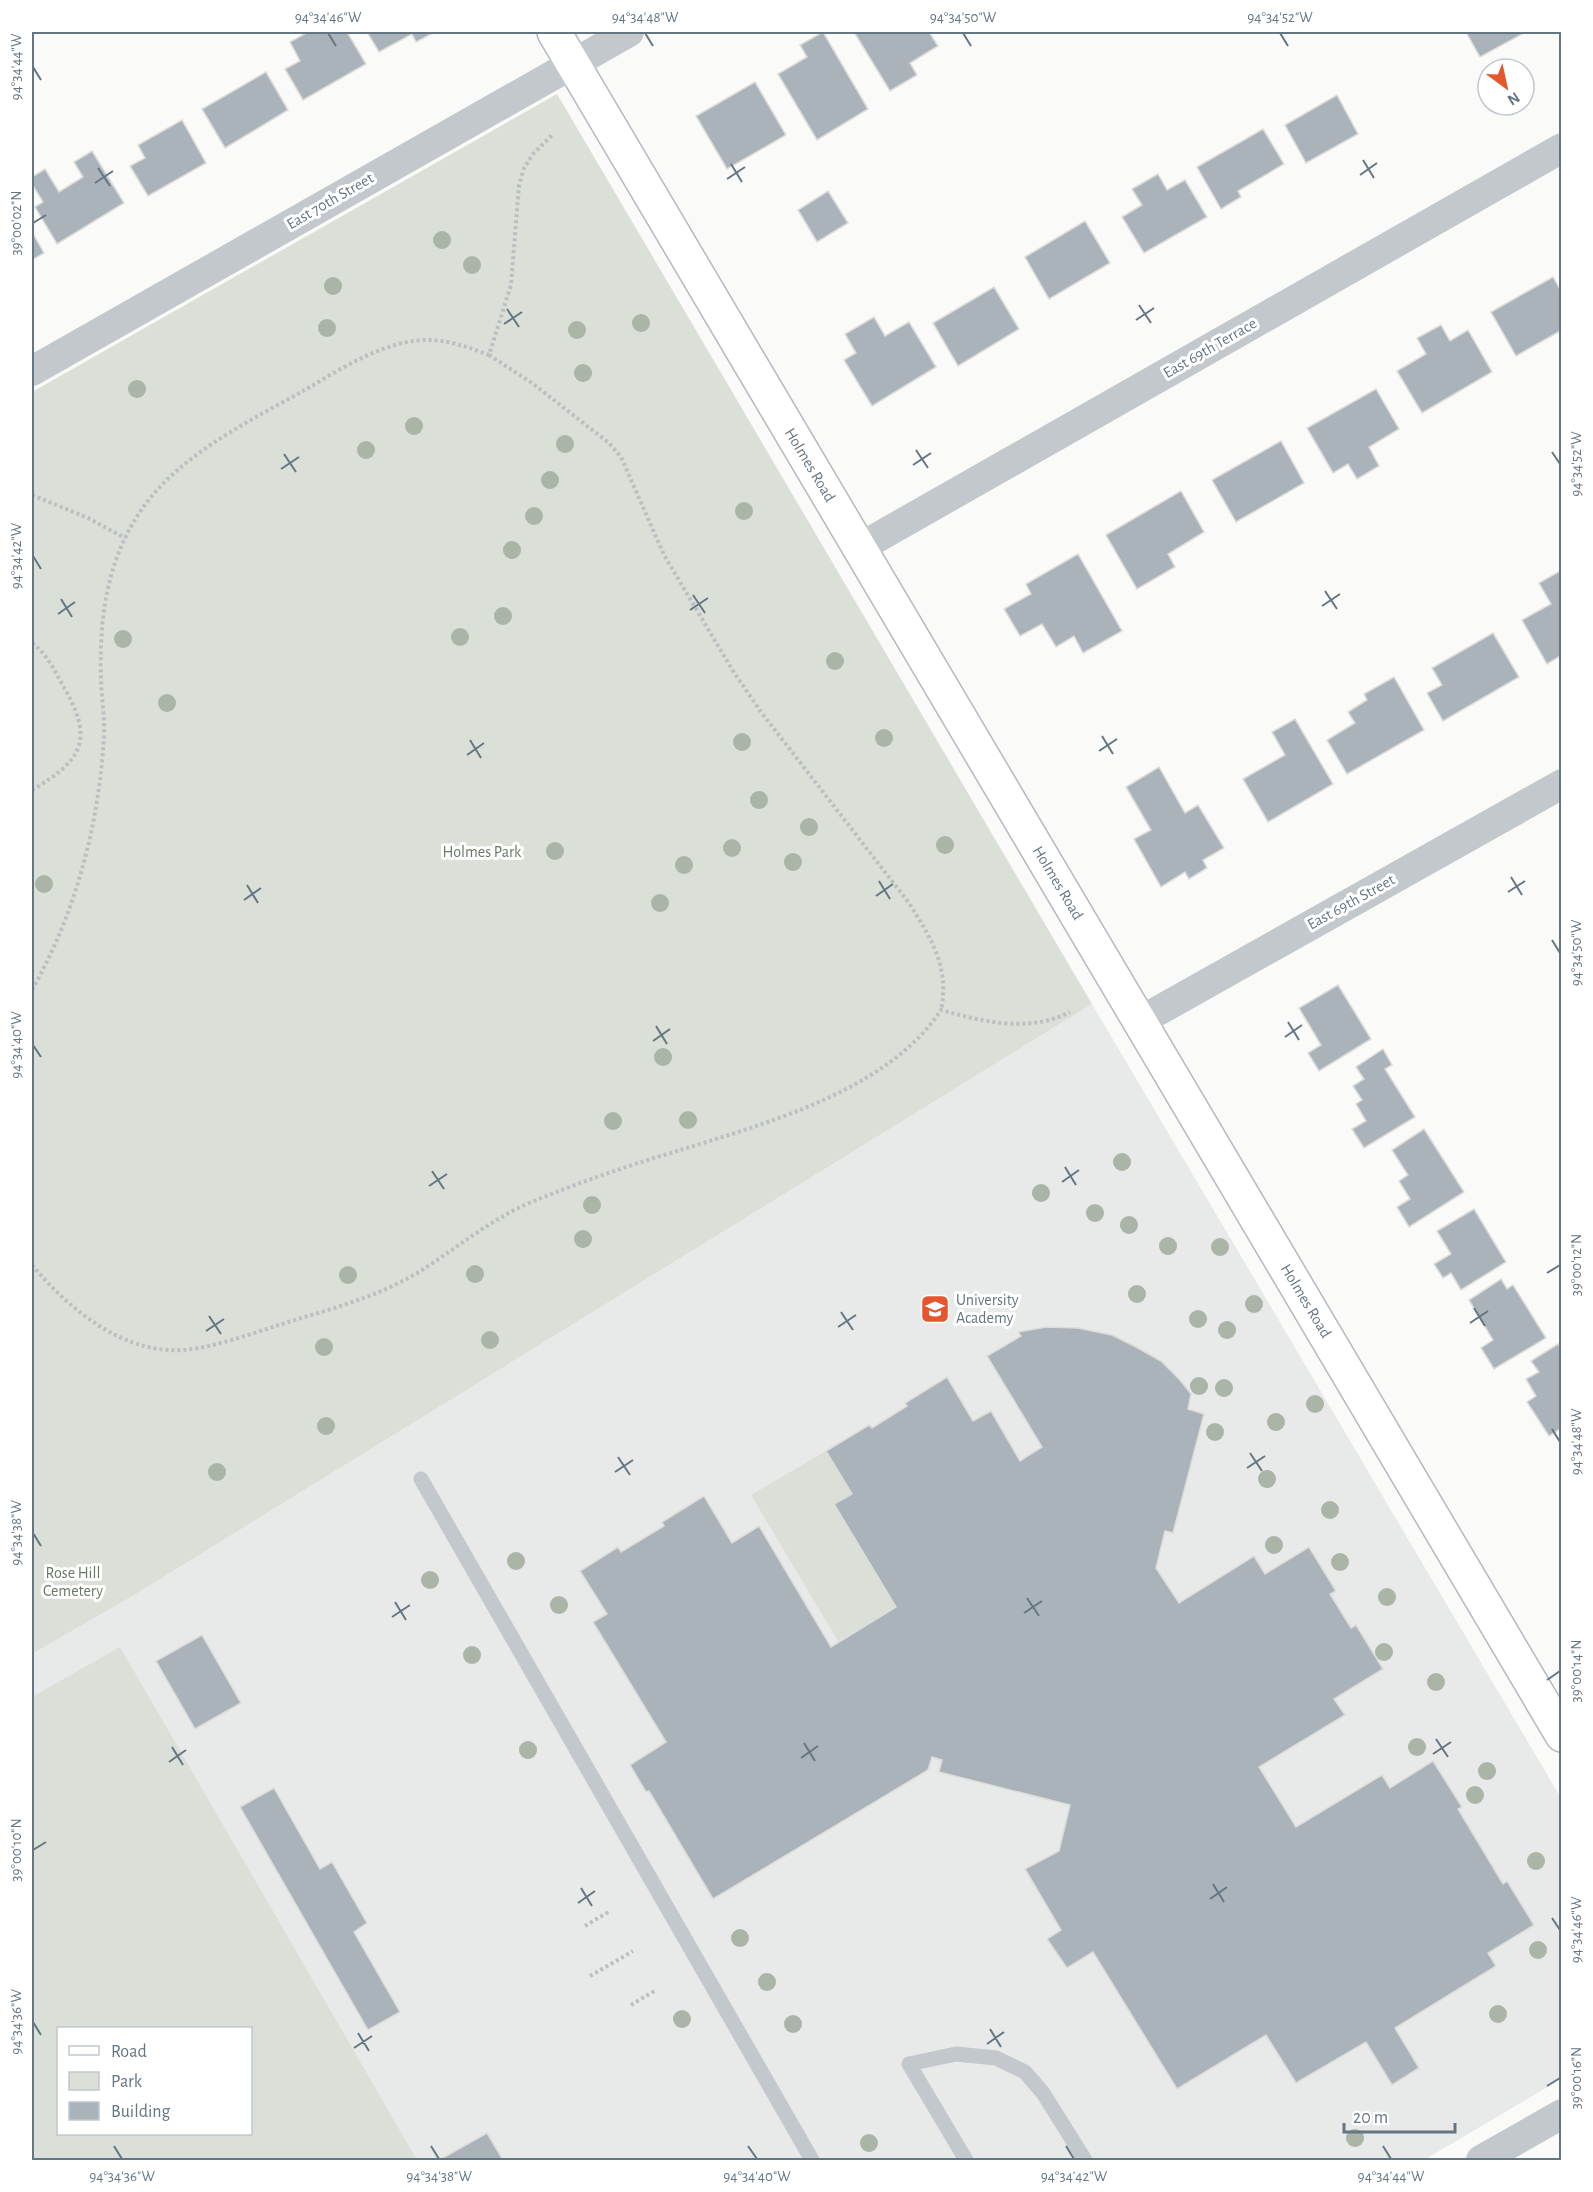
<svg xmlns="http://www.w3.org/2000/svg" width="1593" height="2192" font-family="'Alegreya Sans',sans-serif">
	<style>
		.built { fill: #e8e9e9; fill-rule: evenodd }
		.green { fill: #dadfd7; fill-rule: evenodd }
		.building { fill: #aab3b9; stroke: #dcdcda; stroke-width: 1.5 }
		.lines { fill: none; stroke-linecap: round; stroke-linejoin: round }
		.secondary-casing { stroke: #b3babf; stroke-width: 36 }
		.path { stroke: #bbbfc2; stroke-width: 4; stroke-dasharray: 3 3; stroke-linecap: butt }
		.lane { stroke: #c3c8cc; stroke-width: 15 }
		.street { stroke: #c3c8cc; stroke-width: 30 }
		.secondary { stroke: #fff; stroke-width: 33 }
		.tree { fill: #aab4a7 }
		.ticks { fill: none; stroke: #657683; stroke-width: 2 }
		.labels { text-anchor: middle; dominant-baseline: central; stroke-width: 6; stroke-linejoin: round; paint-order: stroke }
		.street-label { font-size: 16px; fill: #657683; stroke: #fff }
		.park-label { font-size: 16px; fill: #687a64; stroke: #fff }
		.poi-label { font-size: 16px; fill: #657683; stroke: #fff; text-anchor: start }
		.neatline { fill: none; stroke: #657683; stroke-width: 2 }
		.ticks-label { font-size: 15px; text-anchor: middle; fill: #657683 }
	</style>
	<rect width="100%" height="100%" fill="#fafaf8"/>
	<path class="built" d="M 1092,1004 L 1561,1798 L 1561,2079 L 1424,2160 L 32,2160 L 32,1654 L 131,1597 ZM 58,2028 L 250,2028 L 250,2134 L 58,2134 Z"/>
	<g class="green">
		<path d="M 557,94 L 1092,1004 L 131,1597 L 32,1654 L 32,392 Z"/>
		<path d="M 826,1451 L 852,1494 L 834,1504 L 896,1607 L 838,1641 L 751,1495 Z"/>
		<path d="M 120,1647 L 417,2160 L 32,2160 L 32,1697 ZM 250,2028 L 250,2134 L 58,2134 L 58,2028 Z"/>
	</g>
	<g class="building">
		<path d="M 308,32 L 347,32 L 366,64 L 303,100 L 285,69 L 300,61 L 290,42 Z"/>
		<path d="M 367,32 L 435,32 L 416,42 L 412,34 L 379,52 Z"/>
		<path d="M 823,32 L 868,109 L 817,140 L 778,74 L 807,57 L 800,45 Z"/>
		<path d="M 854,32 L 929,32 L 938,46 L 910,63 L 917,75 L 890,91 Z"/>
		<path d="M 1466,32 L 1526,32 L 1480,57 Z"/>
		<path d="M 266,72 L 288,110 L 225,148 L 202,109 Z"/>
		<path d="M 755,82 L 786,135 L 727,169 L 696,116 Z"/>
		<path d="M 1337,95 L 1358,134 L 1306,163 L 1285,125 Z"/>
		<path d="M 182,120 L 206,163 L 148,196 L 130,166 L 145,158 L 138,145 Z"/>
		<path d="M 1263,129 L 1284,164 L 1238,191 L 1241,197 L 1221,209 L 1197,167 Z"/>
		<path d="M 92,151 L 124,203 L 57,244 L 35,207 L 43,202 L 32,184 L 32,177 L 45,169 L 59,192 L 83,177 L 74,162 Z"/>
		<path d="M 1158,174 L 1167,190 L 1185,180 L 1207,217 L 1144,253 L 1122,217 L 1142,205 L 1132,189 Z"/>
		<path d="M 828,191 L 848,223 L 817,242 L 798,210 Z"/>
		<path d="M 1085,221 L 1110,263 L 1049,299 L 1025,257 Z"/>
		<path d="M 32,232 L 44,253 L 32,260 Z"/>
		<path d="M 1553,277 L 1562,293 L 1562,330 L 1516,356 L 1491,312 Z"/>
		<path d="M 994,287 L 1019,329 L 958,366 L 933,323 Z"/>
		<path d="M 874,317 L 885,336 L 909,322 L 936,367 L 872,406 L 844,360 L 856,353 L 845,334 Z"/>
		<path d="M 1441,325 L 1450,341 L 1468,330 L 1492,372 L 1422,413 L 1397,371 L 1426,354 L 1417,338 Z"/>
		<path d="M 1376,389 L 1399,429 L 1369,447 L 1379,466 L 1357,479 L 1348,464 L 1333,473 L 1307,428 Z"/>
		<path d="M 1281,441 L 1304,483 L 1236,522 L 1212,480 Z"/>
		<path d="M 1181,491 L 1204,532 L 1168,554 L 1175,567 L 1137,589 L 1106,535 Z"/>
		<path d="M 1078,554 L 1122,631 L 1083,653 L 1074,636 L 1056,647 L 1042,624 L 1020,636 L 1004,609 L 1031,594 L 1026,584 Z"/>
		<path d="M 1560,571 L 1562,655 L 1547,664 L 1522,620 L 1551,604 L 1539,583 Z"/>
		<path d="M 1493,633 L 1519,677 L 1443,721 L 1427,693 L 1442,685 L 1432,668 Z"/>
		<path d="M 1394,677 L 1424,730 L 1347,774 L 1327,740 L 1355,723 L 1348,712 L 1367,700 L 1364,694 Z"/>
		<path d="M 1295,719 L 1333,784 L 1268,822 L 1243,779 L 1285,755 L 1272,732 Z"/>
		<path d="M 1159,767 L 1185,813 L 1198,805 L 1224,848 L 1203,860 L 1207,868 L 1189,879 L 1185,872 L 1161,887 L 1134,839 L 1151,830 L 1126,787 Z"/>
		<path d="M 1338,985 L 1371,1039 L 1319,1071 L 1308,1053 L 1321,1045 L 1299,1008 Z"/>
		<path d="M 1383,1049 L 1392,1065 L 1385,1069 L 1415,1117 L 1364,1148 L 1352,1129 L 1366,1121 L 1356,1104 L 1362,1100 L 1353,1086 L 1364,1079 L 1356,1067 Z"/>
		<path d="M 1424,1129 L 1464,1192 L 1409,1227 L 1397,1207 L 1410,1199 L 1399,1181 L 1408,1175 L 1392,1150 Z"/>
		<path d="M 1474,1209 L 1506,1262 L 1461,1290 L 1451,1273 L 1443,1278 L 1434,1264 L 1451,1254 L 1437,1231 Z"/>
		<path d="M 1501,1279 L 1507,1289 L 1513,1285 L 1546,1338 L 1494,1369 L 1481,1348 L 1493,1340 L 1469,1300 Z"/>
		<path d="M 1046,1327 L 1078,1328 L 1112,1335 L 1136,1347 L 1161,1361 L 1180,1380 L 1191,1394 L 1188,1409 L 1204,1414 L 1173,1533 L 1165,1531 L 1156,1568 L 1179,1603 L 1254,1556 L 1265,1574 L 1309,1547 L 1336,1591 L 1330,1594 L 1351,1628 L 1356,1625 L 1383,1669 L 1334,1699 L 1345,1715 L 1259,1767 L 1296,1827 L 1382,1775 L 1390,1788 L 1433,1761 L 1462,1807 L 1458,1809 L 1503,1884 L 1507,1881 L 1534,1925 L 1488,1953 L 1496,1966 L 1395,2028 L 1419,2068 L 1392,2085 L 1366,2042 L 1296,2083 L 1266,2035 L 1177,2089 L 1093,1952 L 1067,1968 L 1047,1939 L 1061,1930 L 1025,1869 L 1059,1851 L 1070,1805 L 939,1772 L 942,1760 L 932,1757 L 928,1770 L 713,1899 L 649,1791 L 646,1792 L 630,1765 L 666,1742 L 593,1622 L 607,1614 L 580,1571 L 618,1547 L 621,1552 L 664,1526 L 662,1522 L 704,1496 L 732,1543 L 759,1526 L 831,1647 L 896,1607 L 834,1504 L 852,1494 L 826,1451 L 869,1425 L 872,1428 L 907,1406 L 905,1403 L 947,1377 L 973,1421 L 991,1411 L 1020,1461 L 1042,1447 L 987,1356 L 1021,1336 L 1018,1332 Z"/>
		<path d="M 1558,1344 L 1562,1349 L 1562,1428 L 1549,1436 L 1527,1402 L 1536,1396 L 1526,1379 L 1539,1372 L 1531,1361 Z"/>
		<path d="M 202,1635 L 241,1703 L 195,1729 L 156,1661 Z"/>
		<path d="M 274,1788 L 320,1869 L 332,1862 L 367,1923 L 354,1932 L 400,2012 L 368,2030 L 240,1807 Z"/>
		<path d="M 487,2133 L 503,2160 L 442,2160 L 441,2159 Z"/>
	</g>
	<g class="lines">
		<g class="secondary-casing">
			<path id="secondary" d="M 554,32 L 1562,1735"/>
		</g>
		<g class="path">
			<path d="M 489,355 L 532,383 L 609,443 L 621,457 L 664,555 L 733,671 L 761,712 L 909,903 C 931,938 950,968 941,1010"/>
			<path d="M 32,495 L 88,518 L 125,538"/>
			<path d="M 32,643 C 46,653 54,669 62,684 C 94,738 85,759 32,790"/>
			<path d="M 32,990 C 76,912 99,825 104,735 C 105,716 101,696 101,676 C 99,611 109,549 151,497 C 190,450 251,420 303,391 C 341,369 387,338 432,340 C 452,341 470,348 489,355 L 511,285 L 519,185 L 524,168 L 533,154 L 552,135"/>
			<path d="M 32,1265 C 68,1308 122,1354 183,1350 C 216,1347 250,1334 282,1324 C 326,1310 372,1299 412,1276 C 453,1252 489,1219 534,1201 C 580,1182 627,1166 674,1152 C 763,1124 887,1092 941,1010 C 984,1022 1029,1033 1070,1012"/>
			<path d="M 585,1926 L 610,1911"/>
			<path d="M 590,1976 L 633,1951"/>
			<path d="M 631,2005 L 656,1990"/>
		</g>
		<g class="lane">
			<path d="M 421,1479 L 812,2160"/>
			<path d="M 966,2160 L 909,2064 L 956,2054 L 996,2058 L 1025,2072 L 1043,2093 L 1085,2160"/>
		</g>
		<g class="street">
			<path d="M 32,371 L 629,32"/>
			<path d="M 859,548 L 1562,148"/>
			<path d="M 1140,1021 L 1562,784"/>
			<path d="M 1481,2160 L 1562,2114"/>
		</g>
		<use href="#secondary" class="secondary"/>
	</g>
	<g class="tree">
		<circle cx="442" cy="240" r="9"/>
		<circle cx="472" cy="265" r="9"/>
		<circle cx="333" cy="286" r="9"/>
		<circle cx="641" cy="323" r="9"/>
		<circle cx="327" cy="328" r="9"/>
		<circle cx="577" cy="330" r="9"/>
		<circle cx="583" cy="373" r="9"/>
		<circle cx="137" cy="389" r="9"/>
		<circle cx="414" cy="426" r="9"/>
		<circle cx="565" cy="444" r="9"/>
		<circle cx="366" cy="450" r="9"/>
		<circle cx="550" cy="480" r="9"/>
		<circle cx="744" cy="511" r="9"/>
		<circle cx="534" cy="516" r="9"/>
		<circle cx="512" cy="550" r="9"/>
		<circle cx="503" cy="616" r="9"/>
		<circle cx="460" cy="637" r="9"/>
		<circle cx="123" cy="639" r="9"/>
		<circle cx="835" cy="661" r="9"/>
		<circle cx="167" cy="703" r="9"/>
		<circle cx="884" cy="738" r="9"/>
		<circle cx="742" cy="742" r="9"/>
		<circle cx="759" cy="800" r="9"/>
		<circle cx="809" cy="827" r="9"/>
		<circle cx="945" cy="845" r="9"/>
		<circle cx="732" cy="848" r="9"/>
		<circle cx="555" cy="851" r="9"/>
		<circle cx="793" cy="862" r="9"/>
		<circle cx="684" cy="865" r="9"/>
		<circle cx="44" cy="884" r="9"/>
		<circle cx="660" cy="903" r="9"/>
		<circle cx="663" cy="1057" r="9"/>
		<circle cx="688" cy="1120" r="9"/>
		<circle cx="613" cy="1121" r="9"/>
		<circle cx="1122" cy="1162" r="9"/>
		<circle cx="1041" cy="1193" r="9"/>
		<circle cx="592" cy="1205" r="9"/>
		<circle cx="1095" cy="1213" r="9"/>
		<circle cx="1129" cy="1225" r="9"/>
		<circle cx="583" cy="1239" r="9"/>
		<circle cx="1168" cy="1246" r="9"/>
		<circle cx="1220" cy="1247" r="9"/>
		<circle cx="475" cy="1274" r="9"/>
		<circle cx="348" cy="1275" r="9"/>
		<circle cx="1137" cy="1294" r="9"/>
		<circle cx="1254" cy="1304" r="9"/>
		<circle cx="1198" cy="1319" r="9"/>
		<circle cx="1227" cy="1330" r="9"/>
		<circle cx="490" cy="1340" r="9"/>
		<circle cx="324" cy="1347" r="9"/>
		<circle cx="1199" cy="1386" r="9"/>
		<circle cx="1224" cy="1388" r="9"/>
		<circle cx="1315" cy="1404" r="9"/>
		<circle cx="1276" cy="1422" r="9"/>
		<circle cx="326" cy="1426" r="9"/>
		<circle cx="1215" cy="1432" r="9"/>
		<circle cx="217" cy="1472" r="9"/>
		<circle cx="1267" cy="1479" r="9"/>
		<circle cx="1330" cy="1510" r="9"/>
		<circle cx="1274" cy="1545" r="9"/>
		<circle cx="516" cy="1561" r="9"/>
		<circle cx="1340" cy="1562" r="9"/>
		<circle cx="430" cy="1580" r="9"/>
		<circle cx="1387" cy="1597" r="9"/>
		<circle cx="559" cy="1605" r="9"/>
		<circle cx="1384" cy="1652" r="9"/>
		<circle cx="472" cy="1655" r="9"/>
		<circle cx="1436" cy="1682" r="9"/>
		<circle cx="1417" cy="1747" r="9"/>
		<circle cx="528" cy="1750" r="9"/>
		<circle cx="1487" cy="1771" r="9"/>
		<circle cx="1475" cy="1795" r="9"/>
		<circle cx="1536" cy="1861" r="9"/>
		<circle cx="740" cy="1938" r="9"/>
		<circle cx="1538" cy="1950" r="9"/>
		<circle cx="767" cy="1982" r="9"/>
		<circle cx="1498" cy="2014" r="9"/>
		<circle cx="682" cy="2019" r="9"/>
		<circle cx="793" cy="2024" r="9"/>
		<circle cx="1355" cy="2138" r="9"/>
		<circle cx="869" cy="2143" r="9"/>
	</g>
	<path class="ticks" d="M 328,33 L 336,46M 645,33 L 653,46M 963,33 L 971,46M 1280,33 L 1288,46M 33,67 L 41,80M 1363,160 L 1374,178M 731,164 L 742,182M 98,168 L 110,186M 1360,175 L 1377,163M 727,179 L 745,167M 95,183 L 113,171M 33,223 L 46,215M 1139,305 L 1151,323M 507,309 L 519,327M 1136,320 L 1154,308M 504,324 L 522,312M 916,450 L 928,468M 1552,452 L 1560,464M 284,454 L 296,472M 913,465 L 931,453M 281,469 L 299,457M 33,556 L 41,569M 1325,591 L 1337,609M 693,595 L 705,613M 61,599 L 72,617M 1322,606 L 1340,594M 690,610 L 708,598M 58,614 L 75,602M 1102,736 L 1113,754M 470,740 L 481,758M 1099,751 L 1117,739M 467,755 L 484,743M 1511,877 L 1522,895M 879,881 L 890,899M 247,885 L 258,903M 1508,892 L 1525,881M 876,896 L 893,884M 244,900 L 261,888M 1552,940 L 1560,953M 1288,1022 L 1299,1040M 656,1026 L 667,1044M 1285,1037 L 1302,1025M 653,1041 L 670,1029M 33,1045 L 41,1057M 1065,1167 L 1076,1185M 432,1171 L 444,1189M 1062,1182 L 1079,1170M 429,1186 L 447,1174M 1547,1273 L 1560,1265M 1474,1308 L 1485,1326M 841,1312 L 853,1330M 209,1316 L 221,1334M 1470,1323 L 1488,1311M 838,1327 L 856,1315M 206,1331 L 224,1319M 1552,1429 L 1560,1442M 1250,1453 L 1262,1471M 618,1457 L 630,1475M 1247,1468 L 1265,1456M 615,1472 L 633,1460M 33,1533 L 41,1546M 1027,1598 L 1039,1616M 395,1602 L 406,1620M 1024,1613 L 1042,1601M 392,1617 L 410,1605M 1547,1680 L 1560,1671M 1436,1739 L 1448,1757M 804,1743 L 815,1761M 172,1747 L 183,1765M 1433,1754 L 1451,1742M 801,1758 L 818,1746M 169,1762 L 186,1750M 33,1850 L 46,1842M 1213,1884 L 1224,1902M 581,1888 L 592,1906M 1210,1899 L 1227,1887M 578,1903 L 595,1891M 1552,1918 L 1560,1930M 33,2022 L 41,2035M 990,2029 L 1001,2047M 358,2033 L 369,2051M 987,2044 L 1004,2032M 354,2048 L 372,2036M 1547,2086 L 1560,2078M 114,2146 L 122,2159M 431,2146 L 439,2159M 748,2146 L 757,2159M 1066,2146 L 1074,2159M 1383,2146 L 1391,2159"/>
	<defs>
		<g id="school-square" transform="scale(1.5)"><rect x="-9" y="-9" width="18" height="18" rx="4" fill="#e4572e" stroke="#fff"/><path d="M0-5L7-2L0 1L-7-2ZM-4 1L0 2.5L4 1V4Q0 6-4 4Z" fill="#fff"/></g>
	</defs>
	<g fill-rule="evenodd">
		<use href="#school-square" x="935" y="1309"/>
	</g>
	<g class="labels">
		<g class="street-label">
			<text transform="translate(330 201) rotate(-30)">East 70th Street</text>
			<text transform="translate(1210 348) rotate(-30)">East 69th Terrace</text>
			<text transform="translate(810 465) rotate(59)">Holmes Road</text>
			<text transform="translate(1058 883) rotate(59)">Holmes Road</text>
			<text transform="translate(1351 902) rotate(-29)">East 69th Street</text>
			<text transform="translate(1306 1301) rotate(59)">Holmes Road</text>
		</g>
		<g class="park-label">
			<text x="482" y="852">Holmes Park</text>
			<text x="73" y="1573">Rose Hill<tspan x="73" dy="18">Cemetery</tspan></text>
		</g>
		<g class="poi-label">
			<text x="956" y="1300">University<tspan x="956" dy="18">Academy</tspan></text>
		</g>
	</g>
	<rect width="1593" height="2192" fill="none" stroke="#ffffff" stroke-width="66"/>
	<rect x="57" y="2027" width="195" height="108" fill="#ffffff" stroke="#c1c8cd" stroke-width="1.5"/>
	<rect x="69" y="2046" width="30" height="9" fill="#ffffff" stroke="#c1c8cd" stroke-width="1.5"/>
	<text x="111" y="2057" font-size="18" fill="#657683">Road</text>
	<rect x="69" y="2072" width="30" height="18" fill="#dadfd7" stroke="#c1c8cd" stroke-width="1.5"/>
	<text x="111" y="2087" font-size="18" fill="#657683">Park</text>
	<rect x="69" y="2102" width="30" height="18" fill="#aab3b9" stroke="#c1c8cd" stroke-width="1.5"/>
	<text x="111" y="2117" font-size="18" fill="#657683">Building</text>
	<g transform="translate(1506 87) rotate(147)"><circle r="28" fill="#ffffff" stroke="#c1c8cd" stroke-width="1.5"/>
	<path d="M0-4.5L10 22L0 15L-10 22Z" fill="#e4572e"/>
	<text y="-9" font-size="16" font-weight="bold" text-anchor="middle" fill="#657683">N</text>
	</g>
	<path d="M1344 2123v9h111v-9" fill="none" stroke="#657683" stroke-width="3"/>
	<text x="1353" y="2123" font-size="18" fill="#657683" stroke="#ffffff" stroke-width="4.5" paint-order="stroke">20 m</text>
	<rect x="33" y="33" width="1527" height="2126" class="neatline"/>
	<g class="ticks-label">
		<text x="328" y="22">94°34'46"W</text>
		<text x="645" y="22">94°34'48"W</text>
		<text x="963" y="22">94°34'50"W</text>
		<text x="1280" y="22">94°34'52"W</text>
		<text transform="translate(16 67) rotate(-90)" y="5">94°34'44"W</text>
		<text transform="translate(16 223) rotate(-90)" y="5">39°00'02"N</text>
		<text transform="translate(1576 464) rotate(-90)" y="5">94°34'52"W</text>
		<text transform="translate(16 556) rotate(-90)" y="5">94°34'42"W</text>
		<text transform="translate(1576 953) rotate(-90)" y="5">94°34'50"W</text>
		<text transform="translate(16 1045) rotate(-90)" y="5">94°34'40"W</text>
		<text transform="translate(1576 1265) rotate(-90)" y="5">39°00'12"N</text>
		<text transform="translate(1576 1442) rotate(-90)" y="5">94°34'48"W</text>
		<text transform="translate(16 1533) rotate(-90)" y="5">94°34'38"W</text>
		<text transform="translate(1576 1671) rotate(-90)" y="5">39°00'14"N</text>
		<text transform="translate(16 1850) rotate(-90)" y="5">39°00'10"N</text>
		<text transform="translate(1576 1930) rotate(-90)" y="5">94°34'46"W</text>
		<text transform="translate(16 2022) rotate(-90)" y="5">94°34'36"W</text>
		<text transform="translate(1576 2078) rotate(-90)" y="5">39°00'16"N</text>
		<text x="122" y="2181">94°34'36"W</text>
		<text x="439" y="2181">94°34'38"W</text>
		<text x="757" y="2181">94°34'40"W</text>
		<text x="1074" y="2181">94°34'42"W</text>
		<text x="1391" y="2181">94°34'44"W</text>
	</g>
</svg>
